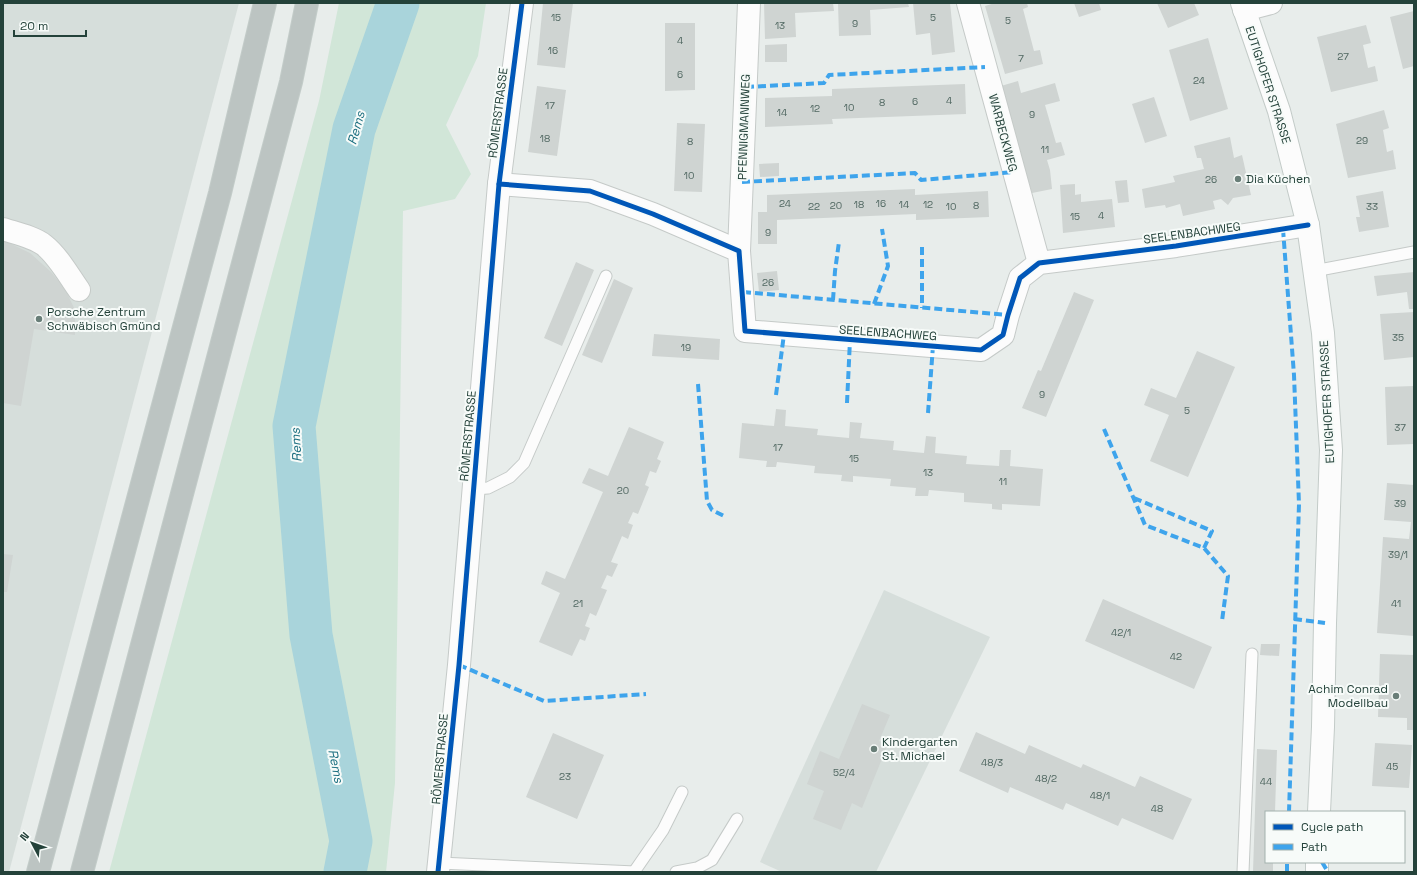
<svg xmlns="http://www.w3.org/2000/svg" width="1417" height="875" font-family="'Space Grotesk',sans-serif">
	<style>
		.built { fill: #d6dedb }
		.green { fill: #d1e6d8 }
		.lines { fill: none; stroke-linecap: round; stroke-linejoin: round }
		.river { stroke: #a9d4db; stroke-width: 43 }
		.building { fill: #cfd4d2 }
		.lane-casing { stroke: #c5cac8; stroke-width: 13 }
		.street-casing { stroke: #c5cac8; stroke-width: 24 }
		.secondary-casing { stroke: #c3cbc8; stroke-width: 24 }
		.highway-casing { stroke: #c3ccc9; stroke-width: 24 }
		.lane { stroke: #fcfcfc; stroke-width: 11 }
		.street { stroke: #fcfcfc; stroke-width: 22 }
		.secondary { stroke: #fcfcfc; stroke-width: 22 }
		.highway { stroke: #bcc4c2; stroke-width: 22 }
		.quiet { stroke: #3ea4ec; stroke-width: 4; stroke-dasharray: 8 4; stroke-linecap: butt }
		.cycleway-casing { stroke: #f7fbf9; stroke-width: 8 }
		.cycleway { stroke: #0057b8; stroke-width: 5 }
		.poi-dot { fill: #697e78; stroke: #f7fbf9; stroke-width: 1.5 }
		.labels { text-anchor: middle; dominant-baseline: central; stroke-width: 4; stroke-linejoin: round; paint-order: stroke }
		.number-label { font-size: 10px; fill: #506761 }
		.street-label { font-size: 12px; fill: #24423a; stroke: #f7fbf9 }
		.poi-label { font-size: 12px; fill: #24423a; stroke: #f7fbf9; text-anchor: start }
		.water-label { font-size: 13px; font-style: italic; fill: #1c6f80; stroke: #f7fbf9 }
	</style>
	<rect width="100%" height="100%" fill="#e8edeb"/>
	<g class="built">
		<path d="M 3,3 L 239,3 L 9,872 L 3,872 Z"/>
		<path d="M 884,590 L 990,637 L 876,872 L 782,872 L 760,862 Z"/>
	</g>
	<path class="green" d="M 339,3 L 486,3 L 478,56 L 446,125 L 471,174 L 455,199 L 403,211 L 395,783 L 386,872 L 109,872 L 319,101 Z"/>
	<g class="lines">
		<path class="river" d="M 345,872 L 351,841 L 311,635 L 294,426 L 354,129 L 398,3"/>
	</g>
	<g class="building">
		<path d="M 543,3 L 573,3 L 565,68 L 537,65 Z"/>
		<path d="M 764,3 L 833,3 L 834,11 L 795,13 L 796,37 L 765,39 Z"/>
		<path d="M 838,3 L 908,3 L 909,7 L 870,10 L 871,35 L 839,36 Z"/>
		<path d="M 913,3 L 950,3 L 955,52 L 932,55 L 930,33 L 916,35 Z"/>
		<path d="M 995,3 L 1027,3 L 1028,7 L 1023,9 L 1034,51 L 1040,50 L 1043,64 L 1005,74 L 985,6 Z"/>
		<path d="M 1074,3 L 1099,3 L 1101,10 L 1079,17 Z"/>
		<path d="M 1157,3 L 1194,3 L 1199,15 L 1168,28 Z"/>
		<path d="M 1414,11 L 1414,66 L 1403,69 L 1390,17 Z"/>
		<path d="M 665,23 L 695,23 L 695,90 L 665,91 Z"/>
		<path d="M 1366,25 L 1371,43 L 1363,45 L 1368,68 L 1375,66 L 1378,81 L 1331,92 L 1317,37 Z"/>
		<path d="M 1208,38 L 1228,109 L 1190,121 L 1169,50 Z"/>
		<path d="M 787,44 L 787,62 L 765,62 L 765,45 Z"/>
		<path d="M 1018,81 L 1021,93 L 1055,83 L 1060,101 L 1045,105 L 1056,143 L 1061,142 L 1065,155 L 1047,160 L 1050,170 L 1052,189 L 1032,193 L 1001,86 Z"/>
		<path d="M 965,84 L 966,114 L 832,119 L 833,124 L 765,127 L 765,98 L 832,96 L 832,89 Z"/>
		<path d="M 537,86 L 566,90 L 557,156 L 528,152 Z"/>
		<path d="M 1154,97 L 1167,136 L 1145,143 L 1132,104 Z"/>
		<path d="M 1384,110 L 1389,128 L 1383,130 L 1387,152 L 1393,150 L 1396,169 L 1348,178 L 1336,124 Z"/>
		<path d="M 677,123 L 705,124 L 702,192 L 674,191 Z"/>
		<path d="M 1230,137 L 1234,158 L 1242,155 L 1251,195 L 1233,198 L 1228,205 L 1221,199 L 1213,201 L 1215,209 L 1183,216 L 1180,204 L 1166,208 L 1165,205 L 1145,208 L 1142,189 L 1175,182 L 1173,176 L 1204,169 L 1201,158 L 1197,158 L 1194,146 Z"/>
		<path d="M 779,163 L 779,176 L 760,177 L 759,164 Z"/>
		<path d="M 1127,180 L 1129,202 L 1118,203 L 1115,181 Z"/>
		<path d="M 1075,184 L 1075,195 L 1081,194 L 1081,202 L 1112,199 L 1115,227 L 1063,233 L 1060,185 Z"/>
		<path d="M 915,189 L 915,195 L 988,191 L 989,217 L 916,220 L 916,214 L 777,220 L 777,244 L 758,244 L 758,212 L 767,212 L 767,195 Z"/>
		<path d="M 1383,191 L 1389,227 L 1359,232 L 1356,217 L 1360,217 L 1356,196 Z"/>
		<path d="M 3,240 L 30,253 L 51,272 L 65,289 L 75,310 L 75,335 L 34,329 L 21,406 L 3,403 Z"/>
		<path d="M 576,262 L 594,270 L 562,346 L 544,338 Z"/>
		<path d="M 777,271 L 779,290 L 759,292 L 757,273 Z"/>
		<path d="M 1414,272 L 1414,309 L 1409,309 L 1407,292 L 1377,296 L 1374,276 Z"/>
		<path d="M 614,279 L 633,288 L 602,363 L 582,355 Z"/>
		<path d="M 1074,292 L 1094,300 L 1046,417 L 1022,408 L 1038,370 L 1041,371 Z"/>
		<path d="M 1414,312 L 1414,330 L 1413,330 L 1414,357 L 1384,360 L 1380,314 Z"/>
		<path d="M 654,334 L 720,339 L 719,360 L 652,356 Z"/>
		<path d="M 1197,351 L 1235,367 L 1188,477 L 1150,461 L 1169,415 L 1144,405 L 1151,388 L 1176,398 Z"/>
		<path d="M 1414,386 L 1414,444 L 1387,445 L 1385,387 Z"/>
		<path d="M 776,409 L 786,410 L 785,426 L 818,429 L 817,435 L 849,438 L 850,422 L 862,423 L 860,438 L 894,441 L 893,450 L 924,453 L 926,436 L 936,437 L 935,453 L 967,456 L 966,464 L 999,466 L 1000,450 L 1011,450 L 1010,466 L 1043,469 L 1040,506 L 1002,504 L 1002,510 L 992,509 L 992,504 L 964,502 L 964,493 L 929,490 L 928,496 L 915,496 L 916,488 L 890,486 L 891,479 L 853,476 L 853,482 L 841,481 L 842,475 L 814,473 L 815,466 L 777,462 L 776,467 L 766,467 L 767,461 L 739,458 L 742,423 L 774,426 Z"/>
		<path d="M 629,427 L 664,442 L 657,459 L 661,461 L 656,473 L 650,471 L 645,485 L 649,487 L 638,514 L 633,512 L 628,523 L 633,525 L 628,539 L 622,536 L 611,562 L 618,564 L 612,577 L 607,575 L 601,588 L 607,590 L 596,616 L 590,613 L 585,626 L 590,628 L 585,641 L 580,639 L 572,656 L 539,642 L 560,593 L 541,584 L 546,571 L 565,579 L 603,492 L 582,483 L 589,468 L 608,476 Z"/>
		<path d="M 1387,483 L 1414,485 L 1414,636 L 1377,633 L 1383,537 L 1409,539 L 1411,522 L 1384,520 Z"/>
		<path d="M 3,554 L 13,555 L 7,592 L 3,592 Z"/>
		<path d="M 1103,599 L 1212,647 L 1194,689 L 1085,641 Z"/>
		<path d="M 1261,644 L 1280,644 L 1279,656 L 1260,655 Z"/>
		<path d="M 1380,654 L 1414,655 L 1414,730 L 1407,730 L 1407,718 L 1378,717 Z"/>
		<path d="M 862,704 L 890,715 L 879,741 L 888,744 L 862,808 L 852,803 L 841,830 L 813,819 L 824,791 L 807,784 L 820,751 L 839,759 Z"/>
		<path d="M 976,732 L 1025,754 L 1029,745 L 1081,768 L 1083,764 L 1135,787 L 1140,776 L 1192,799 L 1173,840 L 1122,818 L 1118,826 L 1066,803 L 1063,810 L 1010,787 L 1008,793 L 959,771 Z"/>
		<path d="M 553,733 L 604,755 L 577,819 L 526,797 Z"/>
		<path d="M 1375,743 L 1412,745 L 1409,788 L 1372,786 Z"/>
		<path d="M 1257,749 L 1277,750 L 1275,812 L 1266,812 L 1266,862 L 1273,862 L 1273,872 L 1253,872 Z"/>
	</g>
	<g class="lines">
		<g class="lane-casing">
			<g id="lane">
				<path d="M 1314,271 L 1414,252"/>
				<path d="M 474,489 L 488,488 L 510,477 L 524,463 L 606,276"/>
				<path d="M 440,863 L 635,872"/>
				<path d="M 634,872 L 663,830 L 682,792"/>
				<path d="M 676,872 L 697,868 L 712,860 L 737,819"/>
				<path d="M 1243,872 L 1252,654"/>
			</g>
		</g>
		<g class="street-casing">
			<g id="street">
				<path d="M 968,3 L 1039,263"/>
				<path d="M 1244,10 L 1271,3"/>
				<path d="M 499,184 L 590,191 L 653,214 L 739,251 L 745,331 L 981,350 L 1003,335 L 1008,315 L 1020,278 L 1039,263 L 1176,246 L 1308,225"/>
				<path d="M 3,229 C 15,233 34,237 44,245 C 58,256 69,276 79,290"/>
				<path d="M 739,251 L 749,3"/>
				<path d="M 438,872 L 459,665 L 499,184 L 522,3"/>
			</g>
		</g>
		<g class="secondary-casing">
			<g id="secondary">
				<path d="M 1242,3 L 1279,111 L 1308,225 L 1323,333 L 1331,450 L 1325,623 L 1323,727 L 1319,812"/>
				<path d="M 1317,872 L 1317,862"/>
			</g>
		</g>
		<g class="highway-casing">
			<g id="highway">
				<path d="M 38,872 L 220,193 L 265,3"/>
				<path d="M 82,872 L 291,82 L 307,3"/>
			</g>
		</g>
		<use href="#lane" class="lane"/>
		<use href="#street" class="street"/>
		<use href="#secondary" class="secondary"/>
		<use href="#highway" class="highway"/>
		<g class="quiet">
			<path d="M 746,87 L 824,83 L 829,75 L 985,67"/>
			<path d="M 742,182 L 915,173 L 921,180 L 1014,172"/>
			<path d="M 1283,229 L 1294,375 L 1299,504 L 1289,812"/>
			<path d="M 922,247 L 922,308"/>
			<path d="M 743,292 L 1008,315"/>
			<path d="M 833,300 L 835,271 L 839,242"/>
			<path d="M 874,304 L 888,266 L 882,229"/>
			<path d="M 698,384 L 707,501 L 712,510 L 726,517"/>
			<path d="M 776,395 L 784,334"/>
			<path d="M 847,403 L 850,340"/>
			<path d="M 928,413 L 933,346"/>
			<path d="M 1104,429 L 1145,525 L 1204,548 L 1228,576 L 1222,621"/>
			<path d="M 1134,498 L 1212,531 L 1204,548"/>
			<path d="M 1294,619 L 1325,623"/>
			<path d="M 459,665 L 544,701 L 646,694"/>
			<path d="M 1322,862 L 1328,872"/>
			<path d="M 1287,872 L 1287,862"/>
		</g>
		<g class="cycleway-casing">
			<g id="cycleway">
				<path d="M 499,184 L 590,191 L 653,214 L 739,251 L 745,331 L 981,350 L 1003,335 L 1008,315 L 1020,278 L 1039,263 L 1176,246 L 1308,225"/>
				<path d="M 438,872 L 459,665 L 499,184 L 522,3"/>
			</g>
		</g>
		<use href="#cycleway" class="cycleway"/>
	</g>
	<g class="poi-dot">
		<circle cx="1238" cy="179" r="4"/>
		<circle cx="39" cy="319" r="4"/>
		<circle cx="1396" cy="696" r="4"/>
		<circle cx="874" cy="749" r="4"/>
	</g>
	<g class="labels">
		<g class="number-label">
			<text x="556" y="17">15</text>
			<text x="933" y="17">5</text>
			<text x="1008" y="20">5</text>
			<text x="855" y="23">9</text>
			<text x="780" y="25">13</text>
			<text x="680" y="40">4</text>
			<text x="553" y="50">16</text>
			<text x="1343" y="56">27</text>
			<text x="1021" y="58">7</text>
			<text x="680" y="74">6</text>
			<text x="1199" y="80">24</text>
			<text x="949" y="100">4</text>
			<text x="915" y="101">6</text>
			<text x="882" y="102">8</text>
			<text x="550" y="105">17</text>
			<text x="849" y="107">10</text>
			<text x="815" y="108">12</text>
			<text x="782" y="112">14</text>
			<text x="1032" y="114">9</text>
			<text x="545" y="138">18</text>
			<text x="1362" y="140">29</text>
			<text x="690" y="141">8</text>
			<text x="1045" y="149">11</text>
			<text x="689" y="175">10</text>
			<text x="1211" y="179">26</text>
			<text x="785" y="203">24</text>
			<text x="881" y="203">16</text>
			<text x="859" y="204">18</text>
			<text x="904" y="204">14</text>
			<text x="928" y="204">12</text>
			<text x="836" y="205">20</text>
			<text x="976" y="205">8</text>
			<text x="814" y="206">22</text>
			<text x="951" y="206">10</text>
			<text x="1372" y="206">33</text>
			<text x="1101" y="215">4</text>
			<text x="1075" y="216">15</text>
			<text x="768" y="232">9</text>
			<text x="768" y="282">26</text>
			<text x="1398" y="337">35</text>
			<text x="686" y="347">19</text>
			<text x="1042" y="394">9</text>
			<text x="1187" y="410">5</text>
			<text x="1400" y="427">37</text>
			<text x="778" y="447">17</text>
			<text x="854" y="458">15</text>
			<text x="928" y="472">13</text>
			<text x="1003" y="481">11</text>
			<text x="623" y="490">20</text>
			<text x="1400" y="503">39</text>
			<text x="1398" y="554">39/1</text>
			<text x="578" y="603">21</text>
			<text x="1396" y="603">41</text>
			<text x="1121" y="632">42/1</text>
			<text x="1176" y="656">42</text>
			<text x="992" y="762">48/3</text>
			<text x="1392" y="766">45</text>
			<text x="844" y="772">52/4</text>
			<text x="565" y="776">23</text>
			<text x="1046" y="778">48/2</text>
			<text x="1266" y="781">44</text>
			<text x="1100" y="795">48/1</text>
			<text x="1157" y="808">48</text>
		</g>
		<g class="street-label">
			<text transform="translate(1268 85) rotate(72)">EUTIGHOFER STRASSE</text>
			<text transform="translate(498 113) rotate(-83)">RÖMERSTRASSE</text>
			<text transform="translate(744 127) rotate(-88)">PFENNIGMANNWEG</text>
			<text transform="translate(1003 133) rotate(75)">WARBECKWEG</text>
			<text transform="translate(1192 233) rotate(-8)">SEELENBACHWEG</text>
			<text transform="translate(888 333) rotate(4)">SEELENBACHWEG</text>
			<text transform="translate(1327 402) rotate(-93)">EUTIGHOFER STRASSE</text>
			<text transform="translate(468 436) rotate(-85)">RÖMERSTRASSE</text>
			<text transform="translate(440 759) rotate(-85)">RÖMERSTRASSE</text>
		</g>
		<g class="poi-label">
			<text x="1246" y="179">Dia Küchen</text>
			<text x="47" y="312">Porsche Zentrum<tspan x="47" dy="14">Schwäbisch Gmünd</tspan></text>
			<text x="1388" y="689" text-anchor="end">Achim Conrad<tspan x="1388" dy="14">Modellbau</tspan></text>
			<text x="882" y="742">Kindergarten<tspan x="882" dy="14">St. Michael</tspan></text>
		</g>
		<g class="water-label">
			<text transform="translate(356 128) rotate(-74)">Rems</text>
			<text transform="translate(296 445) rotate(-93)">Rems</text>
			<text transform="translate(336 766) rotate(79)">Rems</text>
		</g>
	</g>
	<rect width="1417" height="875" fill="none" stroke="#24423a" stroke-width="8"/>
	<rect x="1265" y="811" width="140" height="52" fill="#f7fbf9" stroke="#a3b1ad"/>
	<rect x="1273" y="824" width="20" height="6" fill="#0057b8" stroke="#a3b1ad"/>
	<text x="1301" y="831" font-size="12" fill="#24423a">Cycle path</text>
	<rect x="1273" y="844" width="20" height="6" fill="#3ea4ec" stroke="#a3b1ad"/>
	<text x="1301" y="851" font-size="12" fill="#24423a">Path</text>
	<g transform="translate(32 843) rotate(311)" stroke="#f7fbf9" stroke-width="3" paint-order="stroke">
	<path d="M0-3L7 15L0 10L-7 15Z" fill="#24423a"/>
	<text y="-6" font-size="11" font-weight="bold" text-anchor="middle" fill="#24423a">N</text>
	</g>
	<path d="M14 30v6h72v-6" fill="none" stroke="#24423a" stroke-width="2"/>
	<text x="20" y="30" font-size="12" fill="#24423a" stroke="#f7fbf9" stroke-width="3" paint-order="stroke">20 m</text>
</svg>
